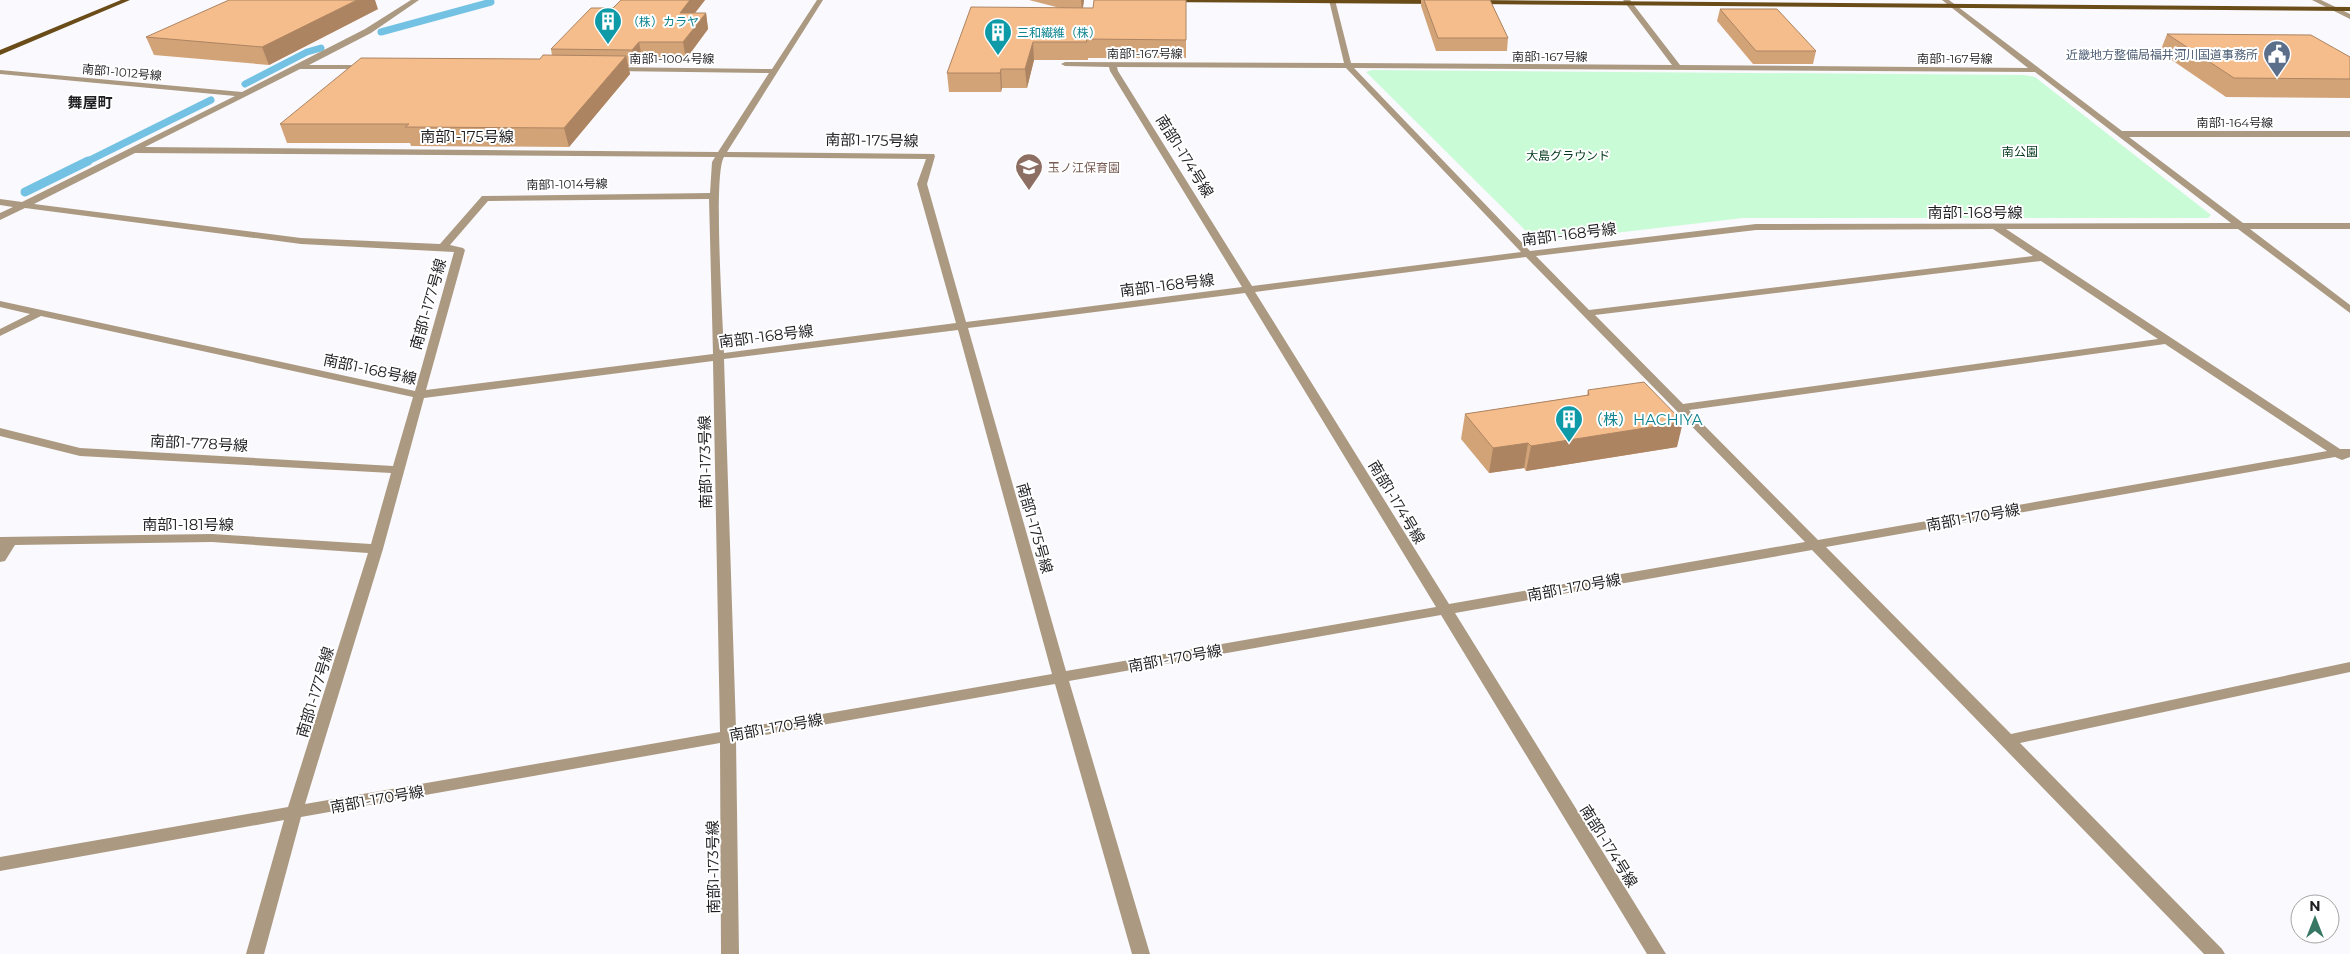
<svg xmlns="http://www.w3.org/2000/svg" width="2350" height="954" font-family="Montserrat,'Noto Sans JP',sans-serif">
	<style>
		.green { fill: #c9fbd7 }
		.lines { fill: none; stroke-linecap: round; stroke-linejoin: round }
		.stream-far1 { stroke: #73c2e3; stroke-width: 7 }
		.stream { stroke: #73c2e3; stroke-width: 9 }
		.minor { fill: #ab9a81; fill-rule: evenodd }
		.major { fill: #694c18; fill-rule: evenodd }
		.wall { fill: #d3a378 }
		.shaded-wall { fill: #ac8462 }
		.building { fill: #f5bd8c; stroke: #ac8462 }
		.labels { text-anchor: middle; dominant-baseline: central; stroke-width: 4; stroke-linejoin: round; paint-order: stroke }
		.far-culture-label { font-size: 12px; fill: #0d838f; stroke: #fff; text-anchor: start }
		.far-street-label { font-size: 12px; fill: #1f1e21; stroke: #fff }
		.far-service-label { font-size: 12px; fill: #4e5e75; stroke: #fff; text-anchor: end }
		.far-park-label { font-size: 12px; fill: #01361a; stroke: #fff }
		.far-education-label { font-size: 12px; fill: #785e54; stroke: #fff; text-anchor: start }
		.far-quarter-label { font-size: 15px; font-weight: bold; fill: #1f1e21; stroke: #fff }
		.street-label { font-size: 15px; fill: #1f1e21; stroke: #fff }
		.culture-label { font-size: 15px; fill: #0d838f; stroke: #fff; text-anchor: start }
	</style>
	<rect width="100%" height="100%" fill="#faf9fe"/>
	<path class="green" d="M 1372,70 L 2024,75 L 2035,77 L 2211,215 L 2208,218 L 1743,218 L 1546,241 L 1533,238 L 1366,72 Z"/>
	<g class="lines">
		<g class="stream-far1">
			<path d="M 381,32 L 491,2"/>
			<path d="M 245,84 L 307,52 L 321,48"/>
			<path d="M 86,162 L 211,100"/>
		</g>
		<path class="stream" d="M 25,192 L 88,161"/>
		<g class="minor">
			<path d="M 411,0 L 419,0 L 371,33 L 309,65 L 367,65 L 371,67 L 370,69 L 300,69 L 145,147 L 718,152 L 769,73 L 612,71 L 608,69 L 609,67 L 772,69 L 817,0 L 823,0 L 727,152 L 934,154 L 935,156 L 927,184 L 966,322 L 1242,287 L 1110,71 L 1109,67 L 1065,66 L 1061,64 L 1065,62 L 1344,63 L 1329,0 L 1335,0 L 1351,63 L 1672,65 L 1623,0 L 1630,0 L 1680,65 L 2028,68 L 1942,0 L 1949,0 L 2122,131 L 2350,131 L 2350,137 L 2129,137 L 2243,223 L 2350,223 L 2350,229 L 2250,229 L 2350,305 L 2350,313 L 2238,229 L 2006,229 L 2340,449 L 2350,449 L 2350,457 L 2342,460 L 2335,457 L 1826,547 L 2011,734 L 2350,662 L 2350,672 L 2020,743 L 2222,949 L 2225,954 L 2204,954 L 1812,550 L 1455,613 L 1666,954 L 1647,954 L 1441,615 L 1069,681 L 1150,954 L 1132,954 L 1055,684 L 736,740 L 739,954 L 721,954 L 720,743 L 301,817 L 264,954 L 246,954 L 284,820 L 0,871 L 0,857 L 288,807 L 368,553 L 212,542 L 15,545 L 5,561 L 0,562 L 0,537 L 212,534 L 371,544 L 391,473 L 80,456 L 0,436 L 0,428 L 80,448 L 393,466 L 413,397 L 41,316 L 0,336 L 0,329 L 30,314 L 0,307 L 0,301 L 415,391 L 454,252 L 301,244 L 25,208 L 0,220 L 0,213 L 13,207 L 0,205 L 0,199 L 22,202 L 235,96 L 0,74 L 0,70 L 242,92 L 365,29 ZM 1117,67 L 1346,68 L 1521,252 L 1252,286 L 1118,71 ZM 1354,68 L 2035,72 L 2231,223 L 1756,224 L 1530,251 ZM 135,153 L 715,157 L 712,162 L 710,193 L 482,196 L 440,244 L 301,238 L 34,204 ZM 724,157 L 926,159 L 917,184 L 956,323 L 724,353 C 723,322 713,174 724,157 ZM 709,199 L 713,354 L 426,390 L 465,250 L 463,248 L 450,245 L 488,201 ZM 1993,229 L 2033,256 L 1589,310 L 1536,256 L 1756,230 ZM 1526,257 L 1805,542 L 1449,604 L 1255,292 ZM 2041,261 L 2158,339 L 1683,404 L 1595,315 ZM 1245,293 L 1436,607 L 1066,671 L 968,328 ZM 958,330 L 1052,674 L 736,729 L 724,359 ZM 2165,344 L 2327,451 L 1818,540 L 1689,410 ZM 713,361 L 720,732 L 305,804 L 383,549 L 424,398 Z"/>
			<path d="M 2312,0 L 2321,0 L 2350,14 L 2350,19 Z"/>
		</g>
		<g class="major">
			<path d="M 121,0 L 130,0 L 0,55 L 0,50 Z"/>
			<path d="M 1151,0 L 1439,0 L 1442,2 L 1439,4 L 1154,2 Z"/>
			<path d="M 1476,0 L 2350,7 L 2350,11 L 1476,4 L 1473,2 Z"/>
		</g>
	</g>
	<g class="wall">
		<path d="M 621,0 L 705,0 L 695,13 L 706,13 L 708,29 L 686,59 L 642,58 L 636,66 L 628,66 L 630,74 L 569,147 L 411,146 L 410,143 L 287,143 L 280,124 L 552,56 L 551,49 L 613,8 Z"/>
		<path d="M 1029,0 L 1084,0 L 1083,8 L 1093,8 L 1186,0 L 1186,58 L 1088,58 L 1088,60 L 1034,60 L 1027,88 L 1002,88 L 1001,92 L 949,92 L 947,73 L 1060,8 Z"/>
		<path d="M 1421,0 L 1490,0 L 1508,38 L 1507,51 L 1436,51 L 1421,6 Z"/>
		<path d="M 378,9 L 269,65 L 154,55 L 146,37 Z"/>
		<path d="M 1720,9 L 1816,51 L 1813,64 L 1753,64 L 1717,21 Z"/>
		<path d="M 2167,34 L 2350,57 L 2350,98 L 2226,97 L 2160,52 Z"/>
		<path d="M 1588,390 L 1677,447 L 1526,471 L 1524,468 L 1489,473 L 1461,439 L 1465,414 L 1587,395 Z"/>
	</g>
	<g class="shaded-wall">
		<path d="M 357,0 L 375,0 L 378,9 L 269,65 L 262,47 Z"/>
		<path d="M 690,0 L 705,0 L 683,28 L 680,13 Z"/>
		<path d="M 1081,0 L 1084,0 L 1082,13 Z"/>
		<path d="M 706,13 L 708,29 L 686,59 L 683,42 Z"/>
		<path d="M 639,42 L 642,58 L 636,66 L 632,50 Z"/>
		<path d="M 1033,42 L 1034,60 L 1027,88 L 1025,69 Z"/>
		<path d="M 626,56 L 630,74 L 569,147 L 564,128 Z"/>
		<path d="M 1001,69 L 1002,88 L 1001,92 L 1000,73 Z"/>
		<path d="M 1683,422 L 1677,447 L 1526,471 L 1531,446 Z"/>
		<path d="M 1528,443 L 1524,468 L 1489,473 L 1493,448 Z"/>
	</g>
	<g class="building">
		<path d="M 229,0 L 357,0 L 262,47 L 146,37 Z"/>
		<path d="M 621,0 L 690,0 L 680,13 L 706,13 L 683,42 L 639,42 L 632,50 L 551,49 L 591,8 L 613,8 Z"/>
		<path d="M 1094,0 L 1186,0 L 1186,40 L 1086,39 L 1087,42 L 1033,42 L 1025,69 L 1001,69 L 1000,73 L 947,73 L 971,7 L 1093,8 Z"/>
		<path d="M 1424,0 L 1490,0 L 1508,38 L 1438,38 Z"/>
		<path d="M 1720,9 L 1777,9 L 1816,51 L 1756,51 Z"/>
		<path d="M 2167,34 L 2311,35 L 2350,57 L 2350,79 L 2234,78 Z"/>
		<path d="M 543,55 L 626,56 L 564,128 L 405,127 L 409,124 L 280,124 L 361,58 L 540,59 Z"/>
		<path d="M 1644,382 L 1683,422 L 1531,446 L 1528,443 L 1493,448 L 1465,414 L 1589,395 L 1588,390 Z"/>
	</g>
	<defs>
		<g id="building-pin" transform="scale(1.4375)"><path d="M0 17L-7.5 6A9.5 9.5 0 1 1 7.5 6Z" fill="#0f9aa8" stroke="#fff"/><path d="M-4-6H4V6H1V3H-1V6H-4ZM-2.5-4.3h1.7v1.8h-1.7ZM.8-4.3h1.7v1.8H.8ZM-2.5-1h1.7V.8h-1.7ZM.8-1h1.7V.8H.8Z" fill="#fff"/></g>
		<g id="civic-pin" transform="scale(1.4375)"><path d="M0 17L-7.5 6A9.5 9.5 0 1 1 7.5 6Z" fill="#5c6f8a" stroke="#fff"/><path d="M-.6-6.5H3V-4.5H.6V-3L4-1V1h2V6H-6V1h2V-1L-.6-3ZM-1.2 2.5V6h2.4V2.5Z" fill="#fff"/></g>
		<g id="school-pin" transform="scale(1.4375)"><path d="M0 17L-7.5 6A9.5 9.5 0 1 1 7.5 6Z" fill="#8d6e63" stroke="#fff"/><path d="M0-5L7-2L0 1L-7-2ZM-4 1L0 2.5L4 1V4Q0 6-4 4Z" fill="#fff"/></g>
	</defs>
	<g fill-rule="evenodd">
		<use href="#building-pin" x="608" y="21"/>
		<use href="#building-pin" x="998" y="32"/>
		<use href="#civic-pin" x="2277" y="54"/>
		<use href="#school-pin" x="1029" y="167"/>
		<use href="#building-pin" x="1569" y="419"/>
	</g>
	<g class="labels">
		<g class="far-culture-label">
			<text x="627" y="21">（株）カラヤ</text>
			<text x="1017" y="32">三和繊維（株）</text>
		</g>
		<g class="far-street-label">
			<text x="1145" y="53">南部1-167号線</text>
			<text x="1550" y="56">南部1-167号線</text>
			<text x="672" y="58">南部1-1004号線</text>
			<text x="1955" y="58">南部1-167号線</text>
			<text transform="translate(122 72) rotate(5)">南部1-1012号線</text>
			<text x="2235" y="122">南部1-164号線</text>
			<text transform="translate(567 184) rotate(-1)">南部1-1014号線</text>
		</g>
		<g class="far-service-label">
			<text x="2258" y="54">近畿地方整備局福井河川国道事務所</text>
		</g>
		<g class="far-park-label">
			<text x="2020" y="151">南公園</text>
			<text x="1568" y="155">大島グラウンド</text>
		</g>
		<g class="far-education-label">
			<text x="1048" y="167">玉ノ江保育園</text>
		</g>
		<g class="far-quarter-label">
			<text x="90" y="102">舞屋町</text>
		</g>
		<g class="street-label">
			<text x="467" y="136">南部1-175号線</text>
			<text transform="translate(872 140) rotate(1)">南部1-175号線</text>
			<text transform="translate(1185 156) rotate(58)">南部1-174号線</text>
			<text x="1975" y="212">南部1-168号線</text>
			<text transform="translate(1569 234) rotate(-7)">南部1-168号線</text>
			<text transform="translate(1167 285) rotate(-7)">南部1-168号線</text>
			<text transform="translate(428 304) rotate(-74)">南部1-177号線</text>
			<text transform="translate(766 336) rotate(-7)">南部1-168号線</text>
			<text transform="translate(370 369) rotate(12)">南部1-168号線</text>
			<text transform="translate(199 443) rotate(3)">南部1-778号線</text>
			<text transform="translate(705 462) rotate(-91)">南部1-173号線</text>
			<text transform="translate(1397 502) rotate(59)">南部1-174号線</text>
			<text transform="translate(1973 517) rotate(-10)">南部1-170号線</text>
			<text x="188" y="524">南部1-181号線</text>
			<text transform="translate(1035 528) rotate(74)">南部1-175号線</text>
			<text transform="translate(1574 587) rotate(-10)">南部1-170号線</text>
			<text transform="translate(1175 658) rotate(-10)">南部1-170号線</text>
			<text transform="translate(315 692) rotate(-73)">南部1-177号線</text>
			<text transform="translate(776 727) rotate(-10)">南部1-170号線</text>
			<text transform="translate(377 799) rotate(-10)">南部1-170号線</text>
			<text transform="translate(1609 846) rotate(58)">南部1-174号線</text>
			<text transform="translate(713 867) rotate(-91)">南部1-173号線</text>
		</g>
		<g class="culture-label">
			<text x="1588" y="419">（株）HACHIYA</text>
		</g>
	</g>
	<g transform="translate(2315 919)"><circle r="24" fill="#ffffff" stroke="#a5a5a6"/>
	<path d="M0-4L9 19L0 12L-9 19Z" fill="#387764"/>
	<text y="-8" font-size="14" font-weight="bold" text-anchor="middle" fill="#1f1e21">N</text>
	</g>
</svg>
